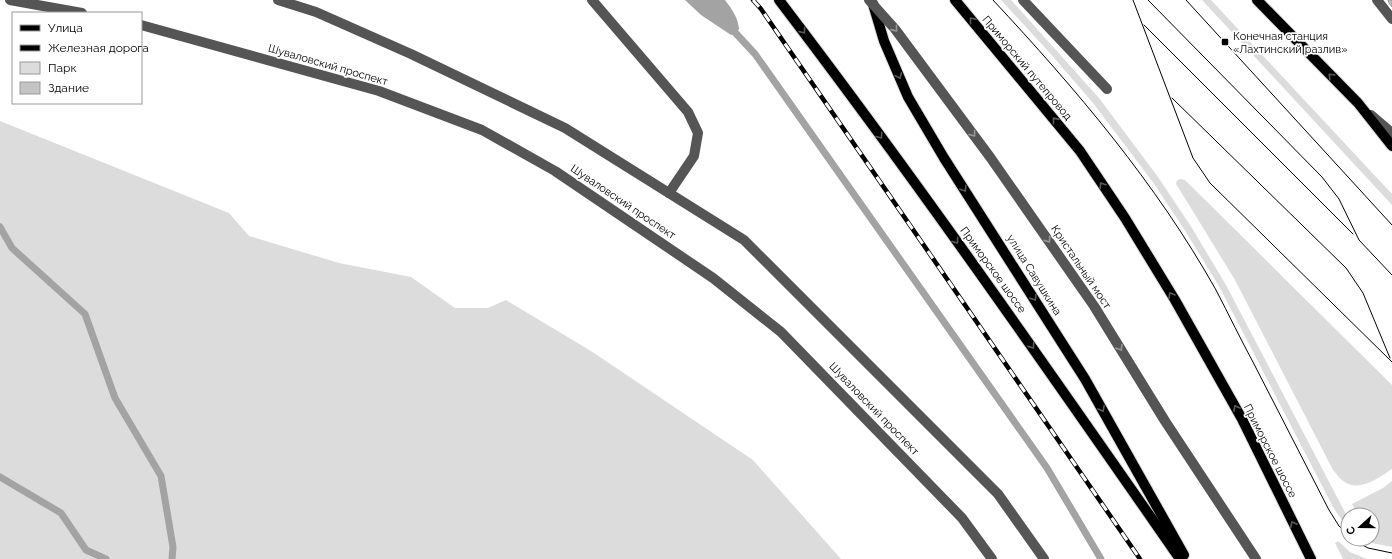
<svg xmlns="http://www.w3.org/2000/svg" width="1392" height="559" font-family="Raleway,sans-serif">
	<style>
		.green { fill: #dcdcdc }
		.water { fill: #a3a3a3 }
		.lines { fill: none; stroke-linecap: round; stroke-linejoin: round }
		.stream { stroke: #a3a3a3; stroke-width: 7 }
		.building { fill: #c4c4c4; stroke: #999 }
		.major-casing { stroke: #dbdbdb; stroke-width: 12 }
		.minor { stroke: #555; stroke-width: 10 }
		.major { stroke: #000; stroke-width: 10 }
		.tram { stroke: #000; stroke-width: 1 }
		.rail-casing { stroke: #000; stroke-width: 4.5 }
		.rail { stroke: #fff; stroke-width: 3; stroke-dasharray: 9; stroke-linecap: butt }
		.minor-bridge { stroke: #555; stroke-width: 10 }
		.oneway { stroke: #595959 }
		.oneway2 { stroke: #999 }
		.poi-dot { fill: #000; stroke: #fff; stroke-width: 1.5 }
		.labels { text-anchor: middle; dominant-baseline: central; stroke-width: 3.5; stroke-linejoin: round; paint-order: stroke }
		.poi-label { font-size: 11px; fill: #000; stroke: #fff; text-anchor: start }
		.street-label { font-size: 11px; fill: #000; stroke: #fff }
	</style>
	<rect width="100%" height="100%" fill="#fff"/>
	<g class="green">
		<path d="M 1001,0 L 1011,0 L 1099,98 L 1158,177 L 1192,228 L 1226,285 L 1348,518 L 1348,527 L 1343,522 L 1333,507 L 1220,288 L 1186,232 L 1152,181 L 1093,103 L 1048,51 Z"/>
		<path d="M 1202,0 L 1211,0 L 1392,194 L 1392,205 Z"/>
		<path d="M 0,121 L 229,213 L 249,236 L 339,263 L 411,277 L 455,308 L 488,308 L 506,300 L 591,351 L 753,460 L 841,559 L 0,559 Z"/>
		<path d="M 1181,179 L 1185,180 L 1392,385 L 1392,469 L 1389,471 C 1376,480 1357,493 1342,480 C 1339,478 1336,473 1333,470 L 1235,280 L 1178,187 L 1176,184 L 1177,180 Z"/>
		<path d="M 1392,481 L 1392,547 L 1372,543 L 1370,539 L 1372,539 L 1372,515 L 1358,515 L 1352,504 L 1383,488 Z"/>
		<path d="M 1338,541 L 1350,552 L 1367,559 L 1343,559 L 1335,543 Z"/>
	</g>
	<path class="water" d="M 685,0 L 725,0 C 732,9 738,18 739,29 L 736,33 L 731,35 L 701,15 Z"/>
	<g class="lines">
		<g class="stream">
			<path d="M 730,27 L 755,54 L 1047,468 L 1101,559"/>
			<path d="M 0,227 L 12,248 L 85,314 L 115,398 L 161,476 L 173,547 L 172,559"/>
			<path d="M 0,477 L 61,513 L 86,550 L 106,559"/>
		</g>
	</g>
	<path class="building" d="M 1388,0 L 1392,0 L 1392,7 L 1389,3 Z"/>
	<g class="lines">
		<g class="major-casing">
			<g id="major">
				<path d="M 779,0 C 918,182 1049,371 1180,559"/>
				<path d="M 955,0 L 1080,151 L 1125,218 L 1175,300 L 1242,419 L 1311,559"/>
				<path d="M 1257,0 L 1358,103 L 1392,146"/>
				<path d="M 873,4 L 884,41 L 908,97 L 944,158 L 1085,379 L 1184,555"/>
			</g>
		</g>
		<g class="minor">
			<path d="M 10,0 L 82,13"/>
			<path d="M 278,0 L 316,12 L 411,54 L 565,128 L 744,240 L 998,494 L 1044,559"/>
			<path d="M 592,0 L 688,112 L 698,133 L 694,156 L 669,193"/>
			<path d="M 1023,0 L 1107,89"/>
			<path d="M 1377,0 L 1392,19"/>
			<path d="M 141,25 L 379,91 L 482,130 L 555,171 L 713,278 L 781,332 L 962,518 L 992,559"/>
			<path d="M 1371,115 L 1392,133"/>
		</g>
		<use href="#major" class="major"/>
		<g class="tram">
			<path d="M 993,0 C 1076,89 1156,183 1216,290 C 1229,315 1241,340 1254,364 C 1279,413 1304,461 1329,510 L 1339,526 L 1348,535"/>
			<path d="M 1133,0 L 1193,158 L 1210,183 L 1392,362"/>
			<path d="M 1148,0 L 1322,177 L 1339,199 L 1359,240 L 1392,275"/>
			<path d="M 1186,0 L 1392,225"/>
			<path d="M 1144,25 L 1353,234"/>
			<path d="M 1172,98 L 1346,268 L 1363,293 L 1390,358"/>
			<path d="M 1352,539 L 1368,548 L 1392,553"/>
		</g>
		<g class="rail-casing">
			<path id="rail" d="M 753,0 L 761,9 L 1140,559"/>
		</g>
		<use href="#rail" class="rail"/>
		<path class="minor-bridge" d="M 869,0 L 895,29 L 990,157 L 1094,306 L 1165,421 L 1256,559"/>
	</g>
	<defs><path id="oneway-chevron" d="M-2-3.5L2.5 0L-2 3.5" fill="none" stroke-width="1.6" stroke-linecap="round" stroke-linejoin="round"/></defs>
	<g class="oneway">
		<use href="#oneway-chevron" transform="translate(972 20) rotate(-130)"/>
		<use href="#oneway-chevron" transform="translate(803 31) rotate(53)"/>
		<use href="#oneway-chevron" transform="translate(899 76) rotate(66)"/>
		<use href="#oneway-chevron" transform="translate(1331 76) rotate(-134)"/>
		<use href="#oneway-chevron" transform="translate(1055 120) rotate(-129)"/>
		<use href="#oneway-chevron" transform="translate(880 136) rotate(54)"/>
		<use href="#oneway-chevron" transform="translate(1102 185) rotate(-123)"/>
		<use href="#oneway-chevron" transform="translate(964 189) rotate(57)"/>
		<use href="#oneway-chevron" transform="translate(956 241) rotate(54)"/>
		<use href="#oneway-chevron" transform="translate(1171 295) rotate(-121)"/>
		<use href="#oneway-chevron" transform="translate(1034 298) rotate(58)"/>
		<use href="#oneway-chevron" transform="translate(1032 346) rotate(55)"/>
		<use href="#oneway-chevron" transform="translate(1236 408) rotate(-119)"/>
		<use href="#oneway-chevron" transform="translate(1102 409) rotate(61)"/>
		<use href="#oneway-chevron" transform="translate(1293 524) rotate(-116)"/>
	</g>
	<g class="oneway2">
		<use href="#oneway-chevron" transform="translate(895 29) rotate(51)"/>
		<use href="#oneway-chevron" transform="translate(973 134) rotate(53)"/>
		<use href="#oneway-chevron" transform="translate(1048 240) rotate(55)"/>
		<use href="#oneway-chevron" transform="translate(1120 348) rotate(58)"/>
	</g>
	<rect class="poi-dot" x="1221" y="38" width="8" height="8" rx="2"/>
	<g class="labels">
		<g class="poi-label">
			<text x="1233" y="36">Конечная станция<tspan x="1233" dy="13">«Лахтинский разлив»</tspan></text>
		</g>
		<g class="street-label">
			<text transform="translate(328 65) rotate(16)">Шуваловский проспект</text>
			<text transform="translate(1027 68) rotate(50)">Приморский путепровод</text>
			<text transform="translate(623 202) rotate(34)">Шуваловский проспект</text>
			<text transform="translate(1081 267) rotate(56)">Кристальный мост</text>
			<text transform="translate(993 270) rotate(54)">Приморское шоссе</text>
			<text transform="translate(1034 275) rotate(58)">улица Савушкина</text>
			<text transform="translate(874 409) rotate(46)">Шуваловский проспект</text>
			<text transform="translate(1270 451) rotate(63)">Приморское шоссе</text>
		</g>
	</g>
	<rect x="12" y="12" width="130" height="92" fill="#ffffff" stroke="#999999"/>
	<rect x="20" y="25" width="20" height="6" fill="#000000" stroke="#999999"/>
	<text x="48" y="32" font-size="12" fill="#000000">Улица</text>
	<rect x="20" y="45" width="20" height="6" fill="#000000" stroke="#999999"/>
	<text x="48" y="52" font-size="12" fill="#000000">Железная дорога</text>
	<rect x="20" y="62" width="20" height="12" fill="#dcdcdc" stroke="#999999"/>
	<text x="48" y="72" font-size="12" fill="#000000">Парк</text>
	<rect x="20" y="82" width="20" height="12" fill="#c4c4c4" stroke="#999999"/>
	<text x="48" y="92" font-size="12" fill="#000000">Здание</text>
	<g transform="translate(1360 527) rotate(249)"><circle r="19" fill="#ffffff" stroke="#999999"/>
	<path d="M0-3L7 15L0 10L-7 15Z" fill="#000000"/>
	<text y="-6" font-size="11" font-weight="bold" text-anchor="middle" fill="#000000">С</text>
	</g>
</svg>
